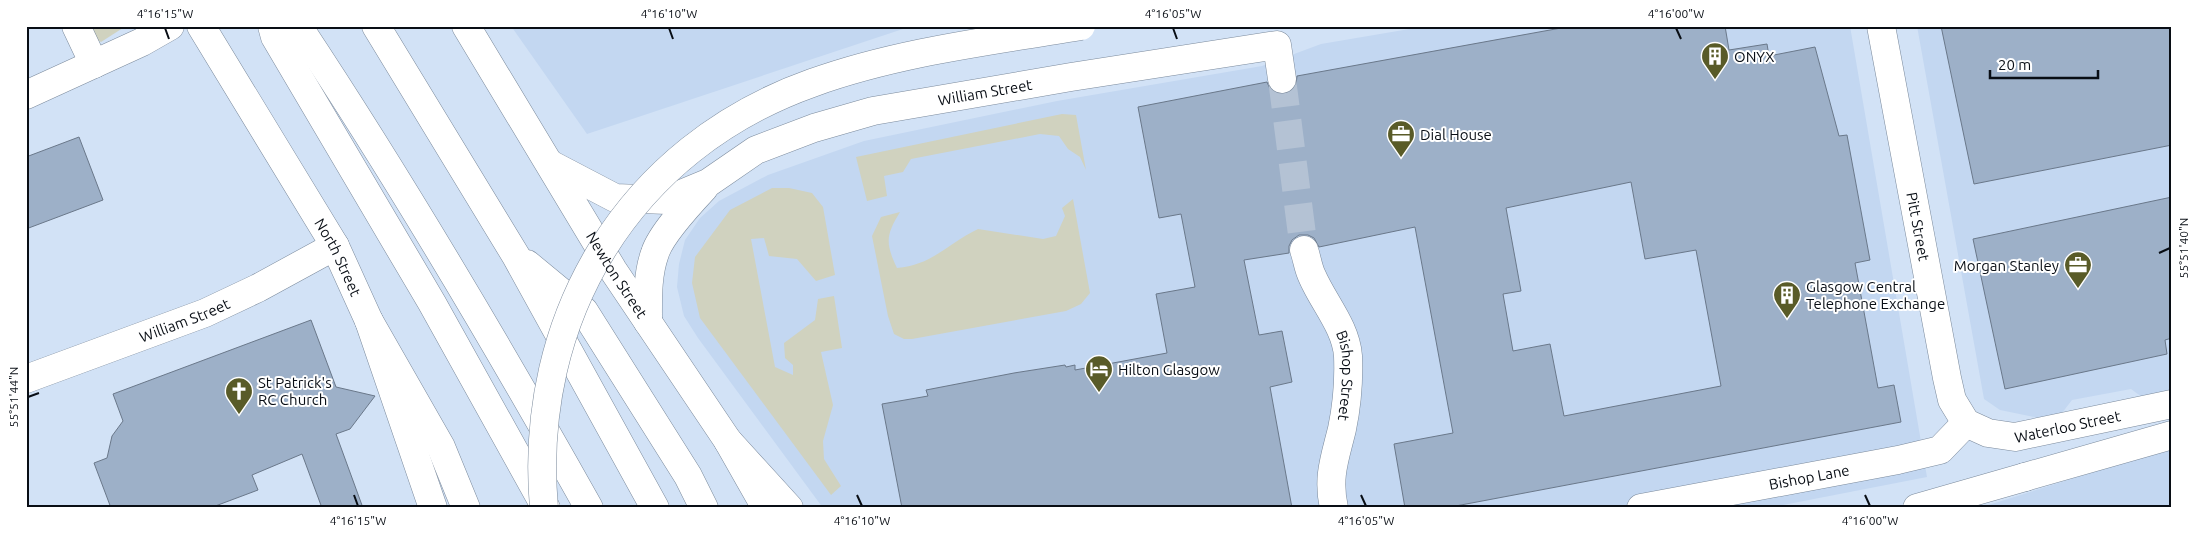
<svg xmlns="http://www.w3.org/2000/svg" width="2198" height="534" font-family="Ubuntu,sans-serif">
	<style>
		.built { fill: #c3d7f1 }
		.green { fill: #d0d2bf }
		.building { fill: #9db0c8; stroke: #6a788a; fill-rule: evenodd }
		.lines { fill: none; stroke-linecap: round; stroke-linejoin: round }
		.street-tunnel { stroke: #b4c2d4; stroke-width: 28; stroke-dasharray: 28 14; stroke-linecap: butt }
		.street-casing { stroke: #7b8a9c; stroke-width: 29 }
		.primary-casing { stroke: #7b8a9c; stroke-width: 29 }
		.highway-casing { stroke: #7b8a9c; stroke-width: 29 }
		.street { stroke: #fff; stroke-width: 28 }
		.primary { stroke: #fff; stroke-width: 28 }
		.highway { stroke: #fff; stroke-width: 28 }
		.highway-bridge-casing { stroke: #7b8a9c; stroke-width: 29; stroke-linecap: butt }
		.highway-bridge { stroke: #fff; stroke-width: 28 }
		.ticks { fill: none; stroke: #090e15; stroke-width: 2 }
		.labels { text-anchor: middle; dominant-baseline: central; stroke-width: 4; stroke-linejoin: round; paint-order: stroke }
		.poi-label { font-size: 15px; fill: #090e15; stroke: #fff; text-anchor: start }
		.street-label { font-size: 15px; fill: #090e15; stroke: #fff }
		.neatline { fill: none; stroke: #090e15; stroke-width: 2 }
		.ticks-label { font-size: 12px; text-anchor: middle; fill: #090e15 }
	</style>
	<rect width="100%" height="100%" fill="#d2e2f6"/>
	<g class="built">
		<path d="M 511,26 L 912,26 L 587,134 Z"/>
		<path d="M 1427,26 L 1850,26 L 1927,477 L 1768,508 L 823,508 L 698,338 L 684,316 L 677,287 L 679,264 L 685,240 L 700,218 L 719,201 L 768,175 L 864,141 L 1057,101 L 1262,66 L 1321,44 Z"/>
		<path d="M 1917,26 L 2172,26 L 2172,394 L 2146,400 L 2131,389 L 2072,400 L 2062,413 L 2039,418 L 2000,410 L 1984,399 Z"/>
		<path d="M 2172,450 L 2172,508 L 1979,508 L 2144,456 Z"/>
	</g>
	<g class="green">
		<path d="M 86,26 L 126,26 L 101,42 L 91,36 Z"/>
		<path d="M 1062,114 L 1076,115 L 1086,170 L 1080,157 L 1068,149 L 1059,136 L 1040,134 L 911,159 L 903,172 L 884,176 L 887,196 L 867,201 L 856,157 Z"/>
		<path d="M 772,188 L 789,188 L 812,193 L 823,207 L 835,275 L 816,281 L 797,259 L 769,256 L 764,238 L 751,239 L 775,367 L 793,375 L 793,365 L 785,358 L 784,343 L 815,320 L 818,299 L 834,296 L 842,348 L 821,352 L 833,405 L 823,441 L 824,459 L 841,486 L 831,495 L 700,318 L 692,283 L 695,257 L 730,210 Z"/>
		<path d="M 1073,199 L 1090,293 L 1081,304 L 1066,311 L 912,339 L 904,339 L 894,334 L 888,316 L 872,236 L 881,217 L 900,212 C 886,235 885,243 897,268 C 933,265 948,243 978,229 L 1043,239 L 1056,236 L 1065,216 L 1062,208 Z"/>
	</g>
	<g class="building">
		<path d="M 1572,26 L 1725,26 L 1729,50 L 1767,44 L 1769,56 L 1815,47 L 1839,136 L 1847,135 L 1870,260 L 1855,263 L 1878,388 L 1894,385 L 1901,422 L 1445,508 L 1405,508 L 1394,444 L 1453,433 L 1415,227 L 1319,247 L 1314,238 L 1308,235 L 1299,235 L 1292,240 L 1289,246 L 1289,253 L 1244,260 L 1259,335 L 1282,331 L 1292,382 L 1270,387 L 1292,508 L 902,508 L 882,404 L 928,396 L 926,390 L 1014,373 L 1065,365 L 1066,367 L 1075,365 L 1075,370 L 1167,353 L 1156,294 L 1195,287 L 1181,214 L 1159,218 L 1138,107 L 1267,82 L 1270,89 L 1276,93 L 1285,94 L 1292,91 L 1296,85 L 1297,76 ZM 1631,182 L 1645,259 L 1696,250 L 1721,386 L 1564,416 L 1550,344 L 1513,351 L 1503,294 L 1521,291 L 1506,208 Z"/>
		<path d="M 1941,26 L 2172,26 L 2172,145 L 1974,184 Z"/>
		<path d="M 79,137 L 103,200 L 26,229 L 26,157 Z"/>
		<path d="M 2172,197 L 2172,338 L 2165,340 L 2167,354 L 2005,389 L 1973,239 Z"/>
		<path d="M 311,320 L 336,387 L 375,396 L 350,429 L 336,434 L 363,508 L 322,508 L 302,454 L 252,475 L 258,490 L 210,508 L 111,508 L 94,463 L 107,458 L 112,436 L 123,421 L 113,394 Z"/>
	</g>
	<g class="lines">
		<path class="street-tunnel" d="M 1282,79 L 1304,250"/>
		<g class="street-casing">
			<g id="street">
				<path d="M 76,26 L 94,64"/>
				<path id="s1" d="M 1881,26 L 1947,378 L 1952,400 L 1966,423"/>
				<path d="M 26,95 L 142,42 L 170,26"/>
				<path id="s2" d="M 550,164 L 615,198 L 667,200 L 708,183 L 756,150 L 814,128 L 873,111 L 1071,77 L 1277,45 L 1282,79"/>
				<path id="s3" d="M 1304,250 C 1307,258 1308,268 1312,276 C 1323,302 1346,327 1348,356 C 1349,380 1347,405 1342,429 C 1335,458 1327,477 1334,508"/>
				<path d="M 648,322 C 648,299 647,275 655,253 C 661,234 690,203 704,188"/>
				<path id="s4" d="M 26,379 L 205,313 L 258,288 L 335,246"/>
				<path id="s5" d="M 1966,423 L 1988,433 L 2015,437 L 2172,404"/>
				<path d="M 2025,477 L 2172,435"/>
				<path id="s6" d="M 1641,508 L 1898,460 L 1940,450 L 1966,423"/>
			</g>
		</g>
		<g class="primary-casing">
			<g id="primary">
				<path id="s7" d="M 201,26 L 335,246 L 369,321 L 433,508"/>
				<path id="s8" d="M 466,26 L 613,270 L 728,441 L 789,508"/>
			</g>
		</g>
		<g class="highway-casing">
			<g id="highway">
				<path d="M 272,26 L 275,37 L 432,303 L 546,508"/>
				<path d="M 298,26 C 402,183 497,344 589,508"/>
				<path d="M 376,26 L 516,256 L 655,508"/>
				<path d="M 527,264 L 584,311 L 688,476 L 704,508"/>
				<path d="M 369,321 L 441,447 L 466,508"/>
				<path d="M 728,441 L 766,508"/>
				<path d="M 1917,508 L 2025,477"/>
			</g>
		</g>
		<use href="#street" class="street"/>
		<use href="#primary" class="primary"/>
		<use href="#highway" class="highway"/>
		<g class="highway-bridge-casing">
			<path id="highway-bridge" d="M 544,508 C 527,317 629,148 812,83 C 898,52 991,41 1081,26"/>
		</g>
		<use href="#highway-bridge" class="highway-bridge"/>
	</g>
	<path class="ticks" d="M 165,28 L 169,39M 669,28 L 673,39M 1173,28 L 1177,39M 1676,28 L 1681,39M 2159,253 L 2170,248M 28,397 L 39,393M 354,495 L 358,506M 857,495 L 862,506M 1361,495 L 1366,506M 1865,495 L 1870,506"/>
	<defs>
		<g id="building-pin" transform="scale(1.4375)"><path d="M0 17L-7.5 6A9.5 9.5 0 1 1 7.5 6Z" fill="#595b28" stroke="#fff"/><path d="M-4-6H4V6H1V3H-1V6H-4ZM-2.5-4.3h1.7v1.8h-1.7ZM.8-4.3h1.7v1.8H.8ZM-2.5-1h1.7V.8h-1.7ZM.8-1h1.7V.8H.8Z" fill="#fff"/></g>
		<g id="office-pin" transform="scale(1.4375)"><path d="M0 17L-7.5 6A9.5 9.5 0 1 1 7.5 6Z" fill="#595b28" stroke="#fff"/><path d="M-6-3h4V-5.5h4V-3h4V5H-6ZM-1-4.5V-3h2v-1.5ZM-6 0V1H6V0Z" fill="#fff"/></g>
		<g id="hotel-pin" transform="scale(1.4375)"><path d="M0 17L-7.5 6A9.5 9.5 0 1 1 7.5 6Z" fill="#595b28" stroke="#fff"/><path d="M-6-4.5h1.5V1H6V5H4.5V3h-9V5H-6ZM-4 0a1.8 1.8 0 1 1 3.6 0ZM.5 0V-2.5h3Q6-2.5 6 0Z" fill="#fff"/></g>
		<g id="church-pin" transform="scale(1.4375)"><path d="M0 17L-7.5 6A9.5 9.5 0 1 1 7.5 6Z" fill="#595b28" stroke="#fff"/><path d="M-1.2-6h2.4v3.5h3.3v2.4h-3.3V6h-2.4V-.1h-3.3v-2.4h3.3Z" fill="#fff"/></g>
	</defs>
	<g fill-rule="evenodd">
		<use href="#building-pin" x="1715" y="56"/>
		<use href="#office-pin" x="1401" y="134"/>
		<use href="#office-pin" x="2078" y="265"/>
		<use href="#building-pin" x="1787" y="295"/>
		<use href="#hotel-pin" x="1099" y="369"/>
		<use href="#church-pin" x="239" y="391"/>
	</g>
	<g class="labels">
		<g class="poi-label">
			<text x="1734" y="56">ONYX</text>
			<text x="1420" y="134">Dial House</text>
			<text x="2059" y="265" text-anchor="end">Morgan Stanley</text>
			<text x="1806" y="286">Glasgow Central<tspan x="1806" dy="17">Telephone Exchange</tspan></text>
			<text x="1118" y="369">Hilton Glasgow</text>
			<text x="258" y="382">St Patrick's<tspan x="258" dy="17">RC Church</tspan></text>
		</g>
		<g class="street-label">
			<text stroke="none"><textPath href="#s2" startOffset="465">William Street</textPath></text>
			<text stroke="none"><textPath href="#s1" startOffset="204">Pitt Street</textPath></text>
			<text stroke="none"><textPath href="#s7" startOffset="269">North Street</textPath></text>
			<text stroke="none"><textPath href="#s8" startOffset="291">Newton Street</textPath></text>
			<text stroke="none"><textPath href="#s4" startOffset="169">William Street</textPath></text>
			<text stroke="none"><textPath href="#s3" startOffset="135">Bishop Street</textPath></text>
			<text stroke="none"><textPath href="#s5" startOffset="105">Waterloo Street</textPath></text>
			<text stroke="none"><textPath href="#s6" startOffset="171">Bishop Lane</textPath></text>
		</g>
	</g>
	<rect width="2198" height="534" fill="none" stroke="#ffffff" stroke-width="55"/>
	<path d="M1990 70v8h108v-8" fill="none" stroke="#090e15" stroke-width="2.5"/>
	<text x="1998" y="70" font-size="15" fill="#090e15" stroke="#ffffff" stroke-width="4" paint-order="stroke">20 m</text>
	<rect x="28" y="28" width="2142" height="478" class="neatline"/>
	<g class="ticks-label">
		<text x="165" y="18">4°16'15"W</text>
		<text x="669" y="18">4°16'10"W</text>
		<text x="1173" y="18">4°16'05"W</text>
		<text x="1676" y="18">4°16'00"W</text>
		<text transform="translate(2184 248) rotate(-90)" y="4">55°51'40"N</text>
		<text transform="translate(14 397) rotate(-90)" y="4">55°51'44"N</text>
		<text x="358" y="525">4°16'15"W</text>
		<text x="862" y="525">4°16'10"W</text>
		<text x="1366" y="525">4°16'05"W</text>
		<text x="1870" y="525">4°16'00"W</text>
	</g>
</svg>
